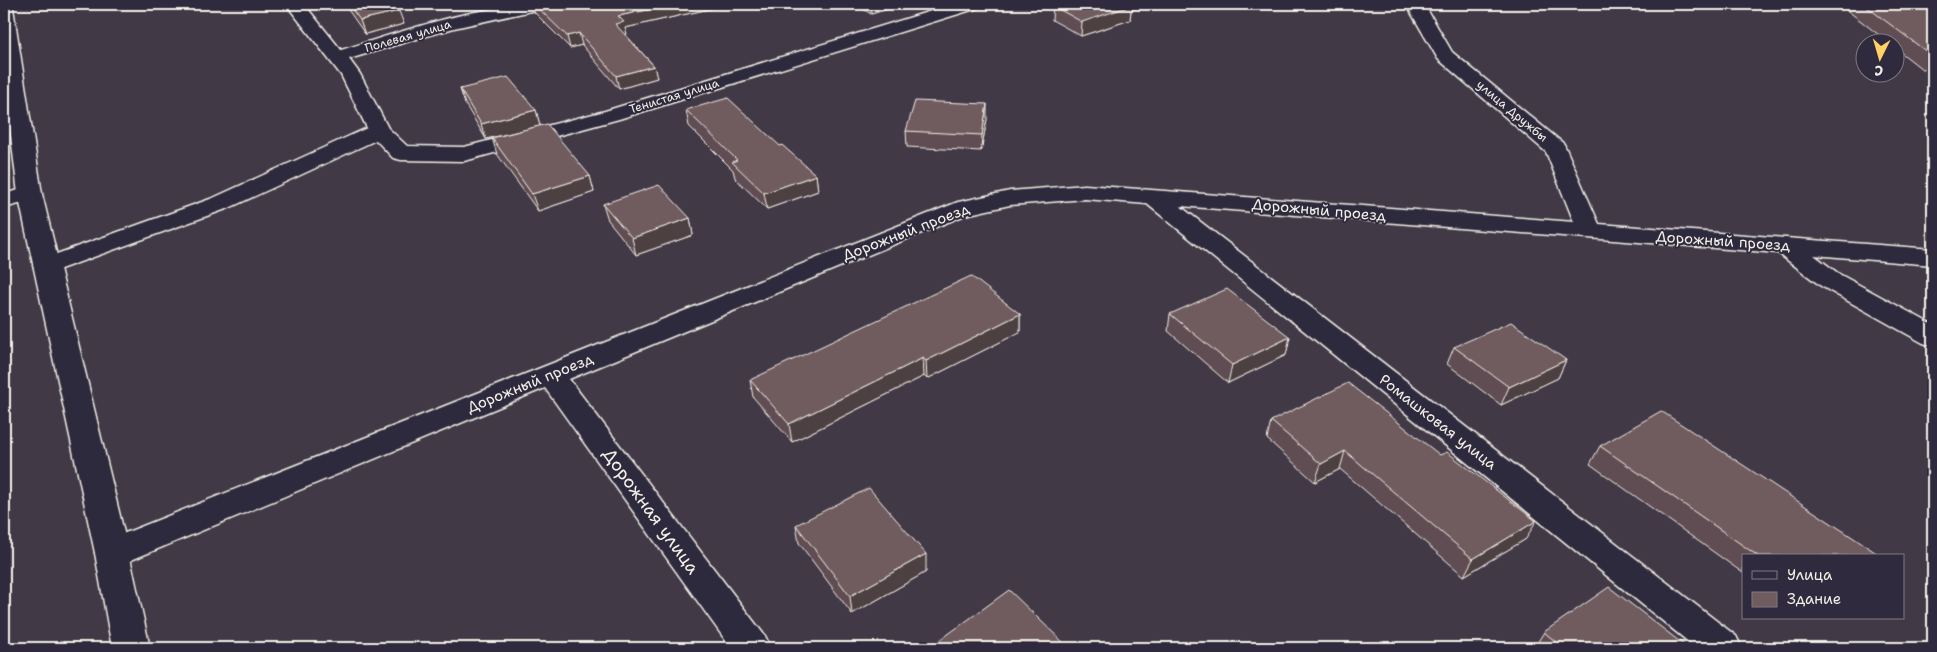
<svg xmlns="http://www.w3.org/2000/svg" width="1937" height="652" font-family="'Shantell Sans',sans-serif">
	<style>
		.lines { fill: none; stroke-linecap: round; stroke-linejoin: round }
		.street-casing { stroke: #f4f1e8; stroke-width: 3 }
		.secondary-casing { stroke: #f4f1e8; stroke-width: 3 }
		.street { fill: #2f2a3d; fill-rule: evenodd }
		.secondary { fill: #2f2a3d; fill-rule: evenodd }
		.wall { fill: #604e52; stroke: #f4f1e8 }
		.shaded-wall { fill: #4e4042; stroke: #f4f1e8 }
		.building { fill: #705b5f; stroke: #f4f1e8 }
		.labels { text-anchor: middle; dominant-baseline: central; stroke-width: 4; stroke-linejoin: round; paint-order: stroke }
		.far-street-label { font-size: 12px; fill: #f4f1e8; stroke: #2f2a3d }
		.street-label { font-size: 15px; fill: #f4f1e8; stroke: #2f2a3d }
		.near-street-label { font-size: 18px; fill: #f4f1e8; stroke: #2f2a3d }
	</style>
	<rect width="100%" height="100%" fill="#423947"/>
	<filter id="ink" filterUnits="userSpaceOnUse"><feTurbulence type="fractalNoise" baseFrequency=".02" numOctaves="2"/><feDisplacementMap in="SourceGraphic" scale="10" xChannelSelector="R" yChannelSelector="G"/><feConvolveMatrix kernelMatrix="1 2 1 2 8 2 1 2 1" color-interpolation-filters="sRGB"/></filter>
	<g filter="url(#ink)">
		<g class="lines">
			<g class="street-casing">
				<g id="street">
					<path d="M 286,4 L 304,4 L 341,50 C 408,30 477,4 548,4 L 545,8 L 454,28 L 349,59 L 360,74 L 388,128 L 407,146 L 464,147 L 605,111 L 954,4 L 981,4 L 978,8 L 619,119 L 472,159 L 464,161 L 401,160 L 393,158 L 376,140 L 229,208 L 55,271 L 46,274 L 37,271 L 33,266 L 37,261 L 213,198 L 367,128 L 341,75 Z"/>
					<path d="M 1406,4 L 1424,4 L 1452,52 L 1564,144 L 1599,224 L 1933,249 L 1933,265 L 1814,255 L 1839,274 L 1933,325 L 1933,346 L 1923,343 L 1821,286 L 1778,253 L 1180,206 L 1736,636 L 1742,648 L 1696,648 L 1147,204 L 1085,199 L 1010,205 L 965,215 L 569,379 L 765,636 L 771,648 L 731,648 L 545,388 L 124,563 L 112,567 L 100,563 L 95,553 L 100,543 L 958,202 L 1010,191 L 1085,185 L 1574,222 L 1546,152 L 1438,59 Z"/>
					<path d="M 30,187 L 38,189 L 42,194 L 38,199 L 4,208 L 4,194 Z"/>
				</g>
			</g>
			<g class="secondary-casing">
				<path id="secondary" d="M 4,4 L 10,4 L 13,8 L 42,194 L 129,553 L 150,648 L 112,648 L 95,553 L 18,194 L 4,77 Z"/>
			</g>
			<use href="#street" class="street"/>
			<use href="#secondary" class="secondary"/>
		</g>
		<g class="wall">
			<path d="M 344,4 L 394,4 L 404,24 L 365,34 Z"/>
			<path d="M 532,4 L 731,4 L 625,28 L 627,34 L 625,34 L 654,66 L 657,78 L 619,89 L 582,45 L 570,48 L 534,12 Z"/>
			<path d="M 855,4 L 905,4 L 871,14 Z"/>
			<path d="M 1053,4 L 1131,10 L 1130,20 L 1081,36 L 1052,20 Z"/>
			<path d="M 1839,4 L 1933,4 L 1933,69 L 1922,69 L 1894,47 L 1894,42 L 1888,42 Z"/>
			<path d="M 460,89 L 536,110 L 540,125 L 590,176 L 594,192 L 538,211 L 497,154 L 492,138 L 521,130 L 486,139 L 465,104 Z"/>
			<path d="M 686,110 L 780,146 L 816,175 L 818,191 L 767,209 L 735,178 L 733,170 L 689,126 Z"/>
			<path d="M 987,119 L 981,151 L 907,147 L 906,131 Z"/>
			<path d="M 603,204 L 690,218 L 693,235 L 636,255 L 608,220 Z"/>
			<path d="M 1020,314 L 1020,332 L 927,379 L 924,376 L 792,442 L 753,397 L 750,380 Z"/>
			<path d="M 1170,314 L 1290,337 L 1286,355 L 1228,383 L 1168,331 Z"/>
			<path d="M 1454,347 L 1566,360 L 1558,378 L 1501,405 L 1447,364 Z"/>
			<path d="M 1271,421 L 1440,455 L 1526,539 L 1464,576 L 1340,469 L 1315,482 L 1267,439 Z"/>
			<path d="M 1600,446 L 1881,556 L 1743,556 L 1743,573 L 1590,464 Z"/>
			<path d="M 796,525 L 926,572 L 852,614 L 799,543 Z"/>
			<path d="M 1544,632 L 1688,648 L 1534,648 Z"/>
		</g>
		<g class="shaded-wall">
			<path d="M 676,4 L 731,4 L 625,28 L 627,34 L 618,36 L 615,24 L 618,16 Z"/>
			<path d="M 871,4 L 905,4 L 871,14 Z"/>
			<path d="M 1120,4 L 1151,4 L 1131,10 L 1130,20 L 1081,36 L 1082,22 Z"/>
			<path d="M 399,11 L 404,24 L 365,34 L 360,20 Z"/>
			<path d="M 579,33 L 582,45 L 570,48 L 567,36 Z"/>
			<path d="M 654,66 L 657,78 L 619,89 L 616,76 Z"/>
			<path d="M 987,104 L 987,119 L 981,151 L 982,135 Z"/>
			<path d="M 536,110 L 540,126 L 486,139 L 481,124 Z"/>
			<path d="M 816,175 L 818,191 L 767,209 L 764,193 Z"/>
			<path d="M 590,176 L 594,192 L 538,211 L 532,194 Z"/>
			<path d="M 690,218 L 693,235 L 636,255 L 632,238 Z"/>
			<path d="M 1020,314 L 1020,332 L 927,379 L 926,361 Z"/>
			<path d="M 1290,337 L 1286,355 L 1228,383 L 1232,365 Z"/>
			<path d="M 923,358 L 924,376 L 792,442 L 789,424 Z"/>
			<path d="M 1566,360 L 1558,378 L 1501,405 L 1509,387 Z"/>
			<path d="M 1345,451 L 1340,469 L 1315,482 L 1321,464 Z"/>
			<path d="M 1536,521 L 1526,539 L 1464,576 L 1473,559 Z"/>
			<path d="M 926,554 L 926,572 L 852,614 L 850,596 Z"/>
		</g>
		<g class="building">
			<path d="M 348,4 L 394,4 L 399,11 L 360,20 Z"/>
			<path d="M 534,4 L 676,4 L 618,16 L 624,22 L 615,24 L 654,66 L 616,76 L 579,33 L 567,36 Z"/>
			<path d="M 1053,4 L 1128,4 L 1131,6 L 1082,22 L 1053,6 Z"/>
			<path d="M 1863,4 L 1933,4 L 1933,55 L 1931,55 Z"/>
			<path d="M 508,77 L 536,110 L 481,124 L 460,89 Z"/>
			<path d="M 728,98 L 780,146 L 782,145 L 816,175 L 764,193 L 732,162 L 737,160 L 686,110 Z"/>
			<path d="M 915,101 L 987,104 L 982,135 L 906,131 Z"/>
			<path d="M 547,124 L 590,176 L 532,194 L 492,138 Z"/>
			<path d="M 659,185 L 690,218 L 632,238 L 603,204 Z"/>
			<path d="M 971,276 L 1020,314 L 926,361 L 923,358 L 789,424 L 750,380 Z"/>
			<path d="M 1227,289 L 1290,337 L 1232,365 L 1170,314 Z"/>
			<path d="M 1511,322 L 1566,360 L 1509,387 L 1454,347 Z"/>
			<path d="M 1348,383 L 1440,455 L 1447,452 L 1536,521 L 1473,559 L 1345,451 L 1321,464 L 1271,421 Z"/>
			<path d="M 1661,411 L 1881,556 L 1758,556 L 1600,446 Z"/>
			<path d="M 869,488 L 926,554 L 850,596 L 796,525 Z"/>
			<path d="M 1609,587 L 1688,648 L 1563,648 L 1544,632 Z"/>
			<path d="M 1009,590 L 1068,647 L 1066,648 L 929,648 Z"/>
		</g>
	</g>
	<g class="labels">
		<g class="far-street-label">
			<text transform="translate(408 36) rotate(-16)">Полевая улица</text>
			<text transform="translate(674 96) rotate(-17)">Тенистая улица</text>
			<text transform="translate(1512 111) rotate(40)">улица Дружбы</text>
		</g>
		<g class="street-label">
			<text transform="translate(1319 210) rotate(5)">Дорожный проезд</text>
			<text transform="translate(906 232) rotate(-21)">Дорожный проезд</text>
			<text transform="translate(1723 241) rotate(4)">Дорожный проезд</text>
			<text transform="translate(530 383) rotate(-22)">Дорожный проезд</text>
			<text transform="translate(1438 422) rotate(38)">Ромашковая улица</text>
		</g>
		<g class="near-street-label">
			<text transform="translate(651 511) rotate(54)">Дорожная улица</text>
		</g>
	</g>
	<rect width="1937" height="652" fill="none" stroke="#2f2a3d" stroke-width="20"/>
	<rect x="10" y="10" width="1917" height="632" fill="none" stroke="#f4f1e8" stroke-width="2" filter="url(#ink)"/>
	<rect x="1742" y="554" width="162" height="65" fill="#2f2a3d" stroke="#7e7a81"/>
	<rect x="1752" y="571" width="25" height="8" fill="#2f2a3d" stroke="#7e7a81"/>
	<text x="1787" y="580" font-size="15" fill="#f4f1e8">Улица</text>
	<rect x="1752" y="592" width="25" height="15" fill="#705b5f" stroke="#7e7a81"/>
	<text x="1787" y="604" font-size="15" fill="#f4f1e8">Здание</text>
	<g transform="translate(1880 58) rotate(185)"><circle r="24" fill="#2f2a3d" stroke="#7e7a81"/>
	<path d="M0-4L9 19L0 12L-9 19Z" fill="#ffd166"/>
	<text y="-8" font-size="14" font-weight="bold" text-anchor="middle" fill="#f4f1e8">С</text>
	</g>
</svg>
